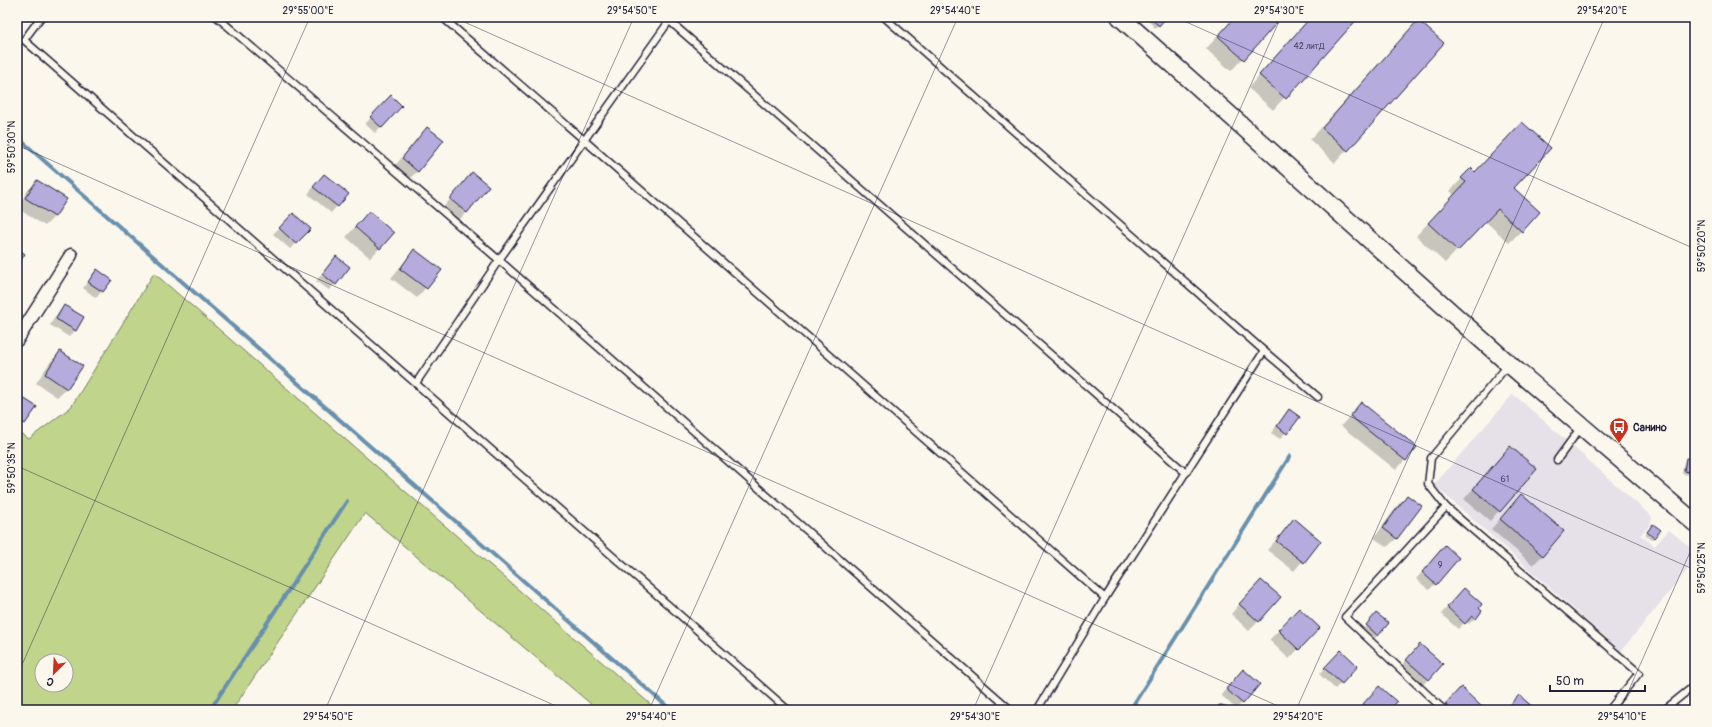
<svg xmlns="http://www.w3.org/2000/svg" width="1712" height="727" font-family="Pangolin,sans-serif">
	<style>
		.built { fill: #e6e0e8 }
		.green { fill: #c0d58b; stroke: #717c63; fill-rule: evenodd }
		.shadow { fill: #0003 }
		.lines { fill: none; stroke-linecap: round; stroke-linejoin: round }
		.stream { stroke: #6890ad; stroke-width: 4 }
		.building { fill: #b5acdd; stroke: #22223b }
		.lane-casing { stroke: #22223b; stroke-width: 9 }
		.street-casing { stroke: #22223b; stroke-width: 15 }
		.secondary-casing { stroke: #22223b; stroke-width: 20 }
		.lane { stroke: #fbf7ec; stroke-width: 6 }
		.street { stroke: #fbf7ec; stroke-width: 12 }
		.secondary { stroke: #fbf7ec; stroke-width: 17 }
		.ticks { fill: none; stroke: #22223b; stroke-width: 1; stroke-opacity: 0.45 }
		.labels { text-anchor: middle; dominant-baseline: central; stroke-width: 3; stroke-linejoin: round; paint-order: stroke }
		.number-label { font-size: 9px; fill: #474464 }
		.poi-label { font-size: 11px; font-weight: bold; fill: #22223b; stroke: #fbf7ec; text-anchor: start }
		.neatline { fill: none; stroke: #22223b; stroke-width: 1.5 }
		.ticks-label { font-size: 10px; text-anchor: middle; fill: #22223b }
	</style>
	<rect width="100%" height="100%" fill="#fbf7ec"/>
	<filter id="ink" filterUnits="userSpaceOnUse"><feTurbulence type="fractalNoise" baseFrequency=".025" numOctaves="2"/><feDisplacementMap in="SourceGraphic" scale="8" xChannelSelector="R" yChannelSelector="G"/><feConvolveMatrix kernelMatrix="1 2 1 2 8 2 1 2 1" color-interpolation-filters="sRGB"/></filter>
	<g filter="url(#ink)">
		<path class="built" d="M 1513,394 L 1569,443 L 1652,517 L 1650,525 L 1640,535 L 1655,546 L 1669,530 L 1695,551 L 1690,559 L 1693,563 L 1621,651 L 1434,485 Z"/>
		<path class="green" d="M 154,273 L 657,710 L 598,710 L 365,513 L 232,710 L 17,710 L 17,431 L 29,439 L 71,407 ZM 42,661 L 66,661 L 66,685 L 42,685 Z"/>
		<g class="shadow">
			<path d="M 1145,17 L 1161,17 L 1163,20 L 1155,28 Z"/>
			<path d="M 1235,17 L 1280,17 L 1231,71 L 1206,49 Z"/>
			<path d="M 1311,17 L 1357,17 L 1273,110 L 1248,88 Z"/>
			<path d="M 1418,21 L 1443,43 L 1335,163 L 1310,140 Z"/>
			<path d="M 385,103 L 400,106 L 375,133 L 365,124 Z"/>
			<path d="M 427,128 L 418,171 L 408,180 L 393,168 Z"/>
			<path d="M 1471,169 L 1475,173 L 1512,188 L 1521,231 L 1509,243 L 1485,221 L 1445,263 L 1416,236 L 1454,195 L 1450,191 Z"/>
			<path d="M 472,173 L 467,212 L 458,221 L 442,209 Z"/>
			<path d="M 38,181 L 65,199 L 54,217 L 45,226 L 17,208 L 28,190 Z"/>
			<path d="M 318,181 L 347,194 L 331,213 L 308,194 Z"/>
			<path d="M 369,212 L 380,248 L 370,258 L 346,237 Z"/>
			<path d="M 287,220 L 309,229 L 290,249 L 273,234 Z"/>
			<path d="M 414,251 L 440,270 L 417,298 L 391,278 Z"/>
			<path d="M 336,257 L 335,284 L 329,290 L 316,281 Z"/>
			<path d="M 97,270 L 111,280 L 96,298 L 83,288 Z"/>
			<path d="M 65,306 L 83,318 L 75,331 L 69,337 L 50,325 L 58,312 Z"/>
			<path d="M 60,352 L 67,388 L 57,397 L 36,383 L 51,361 Z"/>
			<path d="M 17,395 L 35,408 L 18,430 L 17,429 Z"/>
			<path d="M 1361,403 L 1405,460 L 1396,470 L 1341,426 Z"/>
			<path d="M 1289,410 L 1298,417 L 1280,439 L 1271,433 Z"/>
			<path d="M 1501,457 L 1535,469 L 1490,521 L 1464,499 Z"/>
			<path d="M 1687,459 L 1695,460 L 1693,472 L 1691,475 L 1682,474 L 1684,462 Z"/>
			<path d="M 1407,496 L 1397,538 L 1387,547 L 1374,538 L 1398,505 Z"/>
			<path d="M 1521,496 L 1543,555 L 1533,565 L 1491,529 Z"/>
			<path d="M 1294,520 L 1320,541 L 1294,571 L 1267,550 Z"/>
			<path d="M 1651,528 L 1654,537 L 1651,540 L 1645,535 Z"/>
			<path d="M 1439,553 L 1435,584 L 1429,590 L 1416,579 Z"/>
			<path d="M 1252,590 L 1280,597 L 1249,631 L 1231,614 Z"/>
			<path d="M 1458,595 L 1478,608 L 1475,618 L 1469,624 L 1466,621 L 1458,629 L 1441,614 Z"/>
			<path d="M 1290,619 L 1318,628 L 1289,659 L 1269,640 Z"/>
			<path d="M 1371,620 L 1378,635 L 1372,641 L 1361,632 Z"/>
			<path d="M 1414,651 L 1442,664 L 1422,686 L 1400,667 Z"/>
			<path d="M 1335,658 L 1341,683 L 1335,689 L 1319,674 Z"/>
			<path d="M 1237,676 L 1242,703 L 1236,709 L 1221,695 Z"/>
			<path d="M 1373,693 L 1388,710 L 1358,710 Z"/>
			<path d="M 1451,698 L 1484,710 L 1440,710 Z"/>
		</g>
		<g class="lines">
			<g class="stream">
				<path d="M 17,137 L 671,710"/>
				<path d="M 210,710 L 347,501"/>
				<path d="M 1130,710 L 1290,456"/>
			</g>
		</g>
		<g class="building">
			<path d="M 1149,17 L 1162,17 L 1165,19 L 1159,26 Z"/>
			<path d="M 1235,17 L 1282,17 L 1244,60 L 1218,36 Z"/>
			<path d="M 1311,17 L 1359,17 L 1286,99 L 1259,75 Z"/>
			<path d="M 1418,20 L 1444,43 L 1348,151 L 1322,128 Z"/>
			<path d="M 391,95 L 402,106 L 382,128 L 370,117 Z"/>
			<path d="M 1522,122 L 1551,148 L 1514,188 L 1540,212 L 1522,232 L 1498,209 L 1458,251 L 1428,223 L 1466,182 L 1461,178 L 1471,168 L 1475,172 Z"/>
			<path d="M 427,127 L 444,140 L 418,172 L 402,158 Z"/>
			<path d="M 472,172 L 489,186 L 467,213 L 450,199 Z"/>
			<path d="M 324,174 L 349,194 L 338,207 L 313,187 Z"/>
			<path d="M 37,180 L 67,199 L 55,217 L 25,198 Z"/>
			<path d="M 369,211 L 394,233 L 380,249 L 355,227 Z"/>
			<path d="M 293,213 L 311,229 L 296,244 L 279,228 Z"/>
			<path d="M 17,248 L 25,254 L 17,266 Z"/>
			<path d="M 414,249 L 442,270 L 427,289 L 400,269 Z"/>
			<path d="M 336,256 L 350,267 L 336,285 L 322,274 Z"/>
			<path d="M 97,269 L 112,280 L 103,292 L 88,282 Z"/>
			<path d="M 64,305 L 84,317 L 76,331 L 56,319 Z"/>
			<path d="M 60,351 L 83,366 L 67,389 L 45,374 Z"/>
			<path d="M 17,394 L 37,407 L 25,424 L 17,419 Z"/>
			<path d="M 1361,402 L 1417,447 L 1406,461 L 1350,416 Z"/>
			<path d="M 1289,409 L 1300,417 L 1287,434 L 1277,426 Z"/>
			<path d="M 1510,446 L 1537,469 L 1500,512 L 1473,489 Z"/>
			<path d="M 1686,458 L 1695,459 L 1694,473 L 1684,471 Z"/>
			<path d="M 1521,494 L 1564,531 L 1543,556 L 1500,519 Z"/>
			<path d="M 1407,495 L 1422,506 L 1397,539 L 1383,528 Z"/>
			<path d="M 1294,518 L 1321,541 L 1304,563 L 1276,541 Z"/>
			<path d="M 1653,524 L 1661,530 L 1654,538 L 1647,532 Z"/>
			<path d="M 1445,545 L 1459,558 L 1436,585 L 1422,572 Z"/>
			<path d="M 1261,580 L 1281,597 L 1259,622 L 1239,604 Z"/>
			<path d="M 1464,588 L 1482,604 L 1479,608 L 1482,611 L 1476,619 L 1472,616 L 1465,624 L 1447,607 Z"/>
			<path d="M 1299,608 L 1320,628 L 1299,650 L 1278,630 Z"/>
			<path d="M 1376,613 L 1389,623 L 1378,636 L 1366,625 Z"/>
			<path d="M 1420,644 L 1443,664 L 1429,680 L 1406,660 Z"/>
			<path d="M 1341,650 L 1358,666 L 1342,684 L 1324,668 Z"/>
			<path d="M 1243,669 L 1260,684 L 1243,704 L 1226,689 Z"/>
			<path d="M 1379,686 L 1397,702 L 1389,710 L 1370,710 L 1363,704 Z"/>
			<path d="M 1461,687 L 1485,710 L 1452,710 L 1445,704 Z"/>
			<path d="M 1519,695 L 1536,710 L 1511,710 L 1508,707 Z"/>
		</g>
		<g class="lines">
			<g class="lane-casing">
				<g id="lane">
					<path d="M 41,17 L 24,40 L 788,710"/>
					<path d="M 217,17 L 499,260 L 1011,710"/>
					<path d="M 442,17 L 584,140 L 1105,598"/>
					<path d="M 665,17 L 1186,473"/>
					<path d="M 884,17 L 1264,351 L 1318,397"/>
					<path d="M 1508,365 L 1431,458 L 1428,484 L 1446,507 L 1639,673 L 1609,710"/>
					<path d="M 416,383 L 499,260 L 672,17"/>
					<path d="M 1557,460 L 1581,427"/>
					<path d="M 1221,709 L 1223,710"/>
					<path d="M 1037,710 L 1105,598 L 1264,351"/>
					<path d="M 1444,710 L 1345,617 L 1446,507"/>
					<path d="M 1664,710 L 1695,685"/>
				</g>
			</g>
			<g class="street-casing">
				<path id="street" d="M 17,340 L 71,255"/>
			</g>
			<g class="secondary-casing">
				<path id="secondary" d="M 1120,17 L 1509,364 L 1695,523"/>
			</g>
			<use href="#lane" class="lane"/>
			<use href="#street" class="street"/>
			<use href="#secondary" class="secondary"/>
		</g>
	</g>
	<path class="ticks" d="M 453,17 L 1695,570M 1175,17 L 1695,249M 17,145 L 1287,710M 17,466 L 565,710M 17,676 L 310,17M 325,710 L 634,17M 649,710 L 958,17M 973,710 L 1281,17M 1296,710 L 1605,17M 1620,710 L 1695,541"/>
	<defs>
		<g id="bus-pin" transform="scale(1)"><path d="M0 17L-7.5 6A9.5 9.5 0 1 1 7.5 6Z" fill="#c8321e" stroke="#fbf7ec"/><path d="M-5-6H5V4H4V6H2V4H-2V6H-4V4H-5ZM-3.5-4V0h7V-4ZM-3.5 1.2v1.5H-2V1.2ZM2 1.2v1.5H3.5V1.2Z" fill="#fff"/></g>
	</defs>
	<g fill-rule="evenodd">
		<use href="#bus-pin" x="1619" y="427"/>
	</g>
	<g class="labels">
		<g class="number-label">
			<text x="1309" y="46">42 литД</text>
			<text x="1505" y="479">61</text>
			<text x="1440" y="565">9</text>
		</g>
		<g class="poi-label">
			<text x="1633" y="427">Санино</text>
		</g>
	</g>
	<rect width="1712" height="727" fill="none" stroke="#fbf7ec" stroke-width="44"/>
	<g transform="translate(54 673) rotate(204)"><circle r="19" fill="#fbf7ec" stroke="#a4a2a5"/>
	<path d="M0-3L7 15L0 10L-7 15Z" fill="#c8321e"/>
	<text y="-6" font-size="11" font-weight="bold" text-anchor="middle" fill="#22223b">С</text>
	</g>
	<path d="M1550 685v6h95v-6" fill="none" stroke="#22223b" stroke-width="2"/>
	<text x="1556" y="685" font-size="12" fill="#22223b" stroke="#fbf7ec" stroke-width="3" paint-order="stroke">50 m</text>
	<rect x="22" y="22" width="1668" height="683" class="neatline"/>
	<g class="ticks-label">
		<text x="308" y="14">29°55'00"E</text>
		<text x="632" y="14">29°54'50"E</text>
		<text x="955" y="14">29°54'40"E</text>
		<text x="1279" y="14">29°54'30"E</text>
		<text x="1602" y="14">29°54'20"E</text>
		<text transform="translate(11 147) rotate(-90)" y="4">59°50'30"N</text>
		<text transform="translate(1701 246) rotate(-90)" y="4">59°50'20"N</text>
		<text transform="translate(11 468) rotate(-90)" y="4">59°50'35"N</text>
		<text transform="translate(1701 568) rotate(-90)" y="4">59°50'25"N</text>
		<text x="328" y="720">29°54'50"E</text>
		<text x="651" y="720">29°54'40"E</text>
		<text x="975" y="720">29°54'30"E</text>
		<text x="1298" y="720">29°54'20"E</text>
		<text x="1622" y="720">29°54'10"E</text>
	</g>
</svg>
